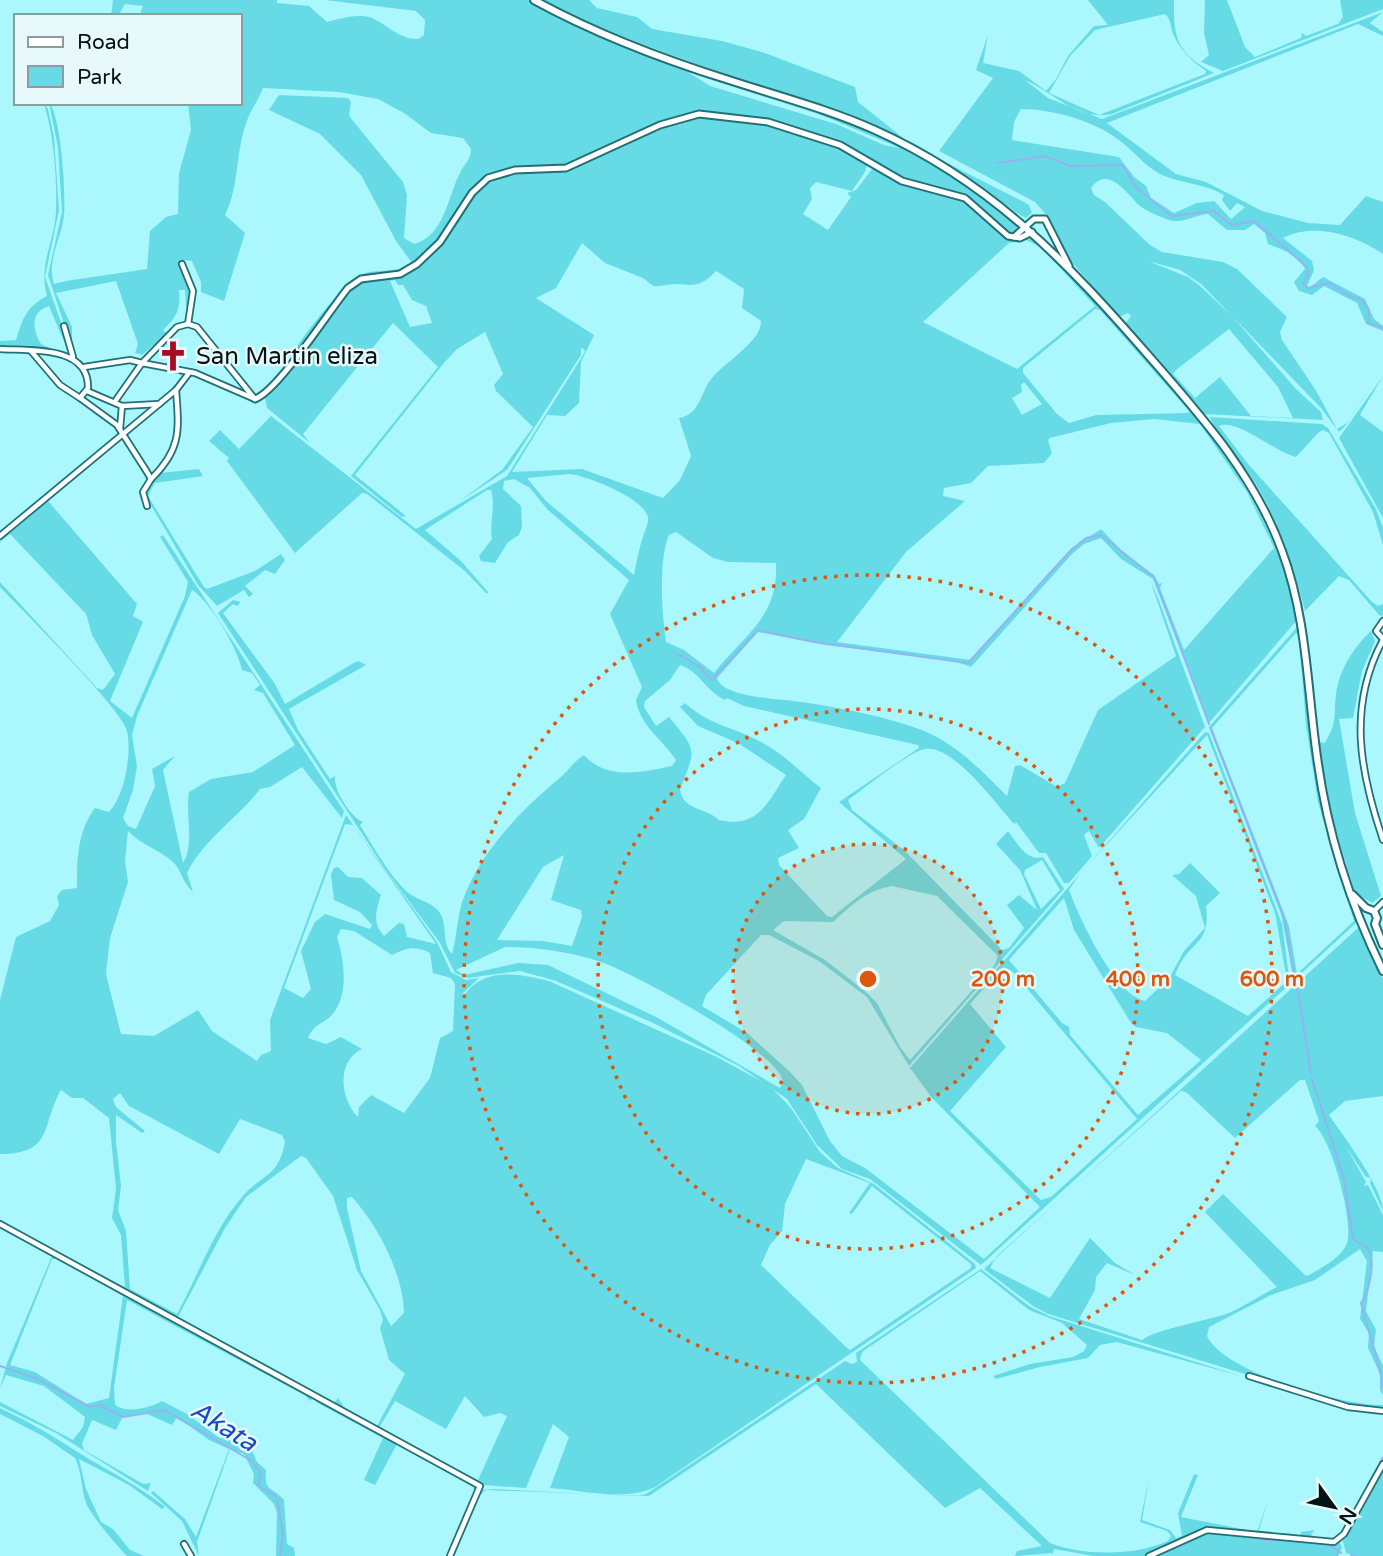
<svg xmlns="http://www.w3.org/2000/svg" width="1383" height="1556" font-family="'Varela Round',sans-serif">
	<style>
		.green { fill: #67dbe5; fill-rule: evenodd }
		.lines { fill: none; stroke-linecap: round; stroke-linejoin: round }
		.stream { stroke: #94b4f1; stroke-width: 2 }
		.minor-casing { stroke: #207076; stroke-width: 8 }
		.tertiary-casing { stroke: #207076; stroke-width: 9 }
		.secondary-casing { stroke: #207076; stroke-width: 10 }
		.minor { stroke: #fff; stroke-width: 4.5 }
		.tertiary { stroke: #fff; stroke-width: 5 }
		.secondary { stroke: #fff; stroke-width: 6 }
		.ring { fill: none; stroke: #dc560c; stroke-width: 3.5; stroke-dasharray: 3.5 7 }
		.labels { text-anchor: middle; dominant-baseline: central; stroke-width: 5; stroke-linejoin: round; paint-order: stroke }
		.poi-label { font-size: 24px; fill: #001314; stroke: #e7f9fa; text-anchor: start }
		.water-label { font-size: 26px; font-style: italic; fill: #194bbe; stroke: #e7f9fa }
		.centre { fill: #dc560c; stroke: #e7f9fa; stroke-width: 3.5 }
		.ring-label { font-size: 21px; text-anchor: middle; font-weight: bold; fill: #dc560c; stroke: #e7f9fa; stroke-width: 5; stroke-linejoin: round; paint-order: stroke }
	</style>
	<rect width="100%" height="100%" fill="#abf7fe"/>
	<g class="green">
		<path d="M 113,0 L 277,0 L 277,3 L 309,6 L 327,22 C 340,19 358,13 372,18 C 388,25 398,39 418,39 L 424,35 L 425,20 L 416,11 L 325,0 L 528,0 L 639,52 L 826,115 L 888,140 L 970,186 L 1011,219 L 1019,230 L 1009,235 L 958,192 L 924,186 L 900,178 L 850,146 L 772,121 L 691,113 L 609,145 L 563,167 L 513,169 L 486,177 L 476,185 L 441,237 L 421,259 L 402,271 L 359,278 L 331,307 L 289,362 C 291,349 345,282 360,275 C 378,267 396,275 412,263 L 396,241 L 361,175 L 320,134 L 269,110 L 279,95 L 348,98 L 351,102 L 349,116 L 403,182 L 407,195 L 404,238 L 414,244 C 445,235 447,198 460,173 C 464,164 471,160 471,149 L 463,138 L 431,133 L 404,113 L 378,99 L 339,92 L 263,88 C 259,99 252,108 248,118 C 235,149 240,186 225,215 L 245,233 L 224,301 L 201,292 L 201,282 L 192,261 L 183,260 L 184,276 L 193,287 L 190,309 L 186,307 L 185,290 L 179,290 C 181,309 177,317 163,330 L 167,334 L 142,355 L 135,353 L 138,344 L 116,281 L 56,293 L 72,327 L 72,348 L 48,275 L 62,212 L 58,147 L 49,103 C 61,115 66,194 64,215 C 62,238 46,261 54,284 L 66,281 L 147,269 L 150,231 L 166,217 L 178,214 L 179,173 L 191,130 L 188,103 L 240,103 L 240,16 L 139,16 L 143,6 L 125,4 L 118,16 L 111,16 ZM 688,72 L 821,115 L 900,148 L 884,145 L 836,124 L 710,86 Z"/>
		<path d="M 542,0 L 589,0 L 597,8 L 637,17 L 652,29 L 722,41 L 762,52 L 855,87 L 858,102 L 907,141 C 787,88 659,60 542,0 Z"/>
		<path d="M 1088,0 L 1174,0 C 1173,38 1177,54 1214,73 L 1112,114 C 1080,122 1052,92 1025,80 L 1048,98 L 1102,119 L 1383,12 L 1370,23 L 1383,32 L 1383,36 L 1358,24 L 1107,123 L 1176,174 L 1206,182 L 1262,211 L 1308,223 L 1340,225 L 1366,196 L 1383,202 L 1383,254 C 1355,235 1314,222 1283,238 L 1312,261 L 1314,270 L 1307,286 L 1310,287 L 1323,277 L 1365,299 L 1374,319 L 1383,326 L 1383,331 L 1366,324 L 1357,303 L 1324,286 L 1312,295 L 1299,291 L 1294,282 L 1305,269 C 1297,254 1283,250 1268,244 L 1265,233 L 1254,224 L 1245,230 L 1227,230 L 1208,214 C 1195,215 1183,224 1169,220 C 1161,217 1145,211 1139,205 C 1127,194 1108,164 1091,188 L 1094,195 L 1105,202 L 1150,245 L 1162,252 L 1223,262 L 1237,269 L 1287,317 L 1280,332 L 1282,340 L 1315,389 L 1337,429 L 1347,423 L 1383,368 L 1346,425 L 1339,432 L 1321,408 L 1201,284 L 1180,270 L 1148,261 L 1188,277 L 1199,285 L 1232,316 L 1296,389 L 1321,412 L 1323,420 L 1203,414 L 1125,324 L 1131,316 L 1128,313 L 1119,317 L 1069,259 L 1048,217 L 1035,202 L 939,151 L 993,78 L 976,70 L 988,35 L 983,63 L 1019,71 L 1046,91 L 1056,79 L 1068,56 L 1094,26 L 1108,25 ZM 1165,14 C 1172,20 1170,28 1174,36 C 1181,51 1192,61 1206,71 L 1205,74 L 1099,115 L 1049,93 L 1070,56 L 1095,30 ZM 1021,109 C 1054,109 1099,122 1124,144 C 1136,154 1147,168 1162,175 C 1183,184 1203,183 1224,195 L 1222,200 L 1230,211 L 1237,203 L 1245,207 L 1231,219 L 1214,201 L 1197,203 L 1174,213 L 1151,198 L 1146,186 L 1134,177 L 1119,157 L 1012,140 L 1014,122 ZM 1229,329 L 1278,387 L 1293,418 L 1251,416 L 1220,377 L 1195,398 L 1173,374 L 1176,370 Z"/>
		<path d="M 1205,0 L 1227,0 L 1245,47 L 1255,57 L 1301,38 L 1302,33 L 1306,36 L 1338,24 L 1343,17 L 1340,0 L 1383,0 L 1383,9 L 1223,71 L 1201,62 L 1209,55 L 1204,33 Z"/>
		<path d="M 44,103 L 48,109 L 54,138 L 59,210 L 45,277 L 70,348 L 69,353 L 49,306 C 30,312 32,329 41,344 L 56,351 L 54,353 L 0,347 L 0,341 L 16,340 C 23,318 26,307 47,296 C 38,264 55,241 56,211 C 57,176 54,137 44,103 Z"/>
		<path d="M 701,116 C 757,123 820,130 868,162 L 865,172 L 852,191 L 816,182 L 810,188 L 812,199 L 803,214 L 828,230 L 851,197 L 847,193 L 856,190 L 873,168 C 886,175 898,183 912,187 C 928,191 945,191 960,198 C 994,214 986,245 1032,238 L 1053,254 C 1153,363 1267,470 1297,620 L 1209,723 L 1153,579 L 1121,559 L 1101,538 L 1084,544 L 1072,554 L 971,667 L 954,661 L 826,645 L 758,632 L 717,678 C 722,698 783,699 801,702 C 838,707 912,721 942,740 C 967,755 987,776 1007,796 L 1015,766 L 1020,765 L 1057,787 L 1065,783 L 1098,710 L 1176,656 L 1150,580 L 1158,598 L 1205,727 L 1099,848 L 1089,831 L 1084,835 L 1092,856 L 1069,883 L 1064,883 L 1046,853 L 1039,853 L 1016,822 L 1014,824 C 996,804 953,744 925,749 C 910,751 862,790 848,800 L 852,810 L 904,850 L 1002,950 L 1009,948 L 1024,928 L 1007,905 L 1019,895 L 1037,910 L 1020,870 L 996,844 L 1008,831 C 1017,843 1027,862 1043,857 L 1064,889 L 909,1066 L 867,997 L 819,961 L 769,935 L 761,935 L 706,995 L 702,1006 L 747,1033 L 790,1072 L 802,1085 L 830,1141 L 842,1156 L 865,1168 L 984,1259 L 1040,1207 L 932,1098 L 910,1068 L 1080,874 L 1069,890 C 1080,919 1114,994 1145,1001 L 1170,977 L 1184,951 L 1205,928 L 1196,896 L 1172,875 L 1179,874 L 1190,863 L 1220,893 L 1206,906 C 1211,948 1189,938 1175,975 L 1248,1016 L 1287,981 L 1275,913 L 1207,735 L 1086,867 L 1205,732 L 1209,733 L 1282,924 L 1290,984 L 981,1265 L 870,1179 L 842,1169 L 817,1145 L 787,1099 L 739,1066 L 651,1022 L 556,981 L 520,971 L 468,978 L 455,973 L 440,943 L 385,869 L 218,613 L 233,600 L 241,602 L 237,606 L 233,604 L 223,613 L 275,684 L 285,704 L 352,664 L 358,661 L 366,665 L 289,709 L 298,730 L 330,779 L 335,776 C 333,789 350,817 363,822 L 360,825 C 373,846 386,870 404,889 C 414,900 432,901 440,913 C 448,926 441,943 452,954 C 457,937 458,910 464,897 C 482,850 523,808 561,777 C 569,770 573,762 584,755 C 607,781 643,772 672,766 L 676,760 C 663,740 639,725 636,700 L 642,687 L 610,614 L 629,580 L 547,509 L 530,488 L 514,479 L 504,481 L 503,489 L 521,506 L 522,527 L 519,535 L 508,542 L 495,563 L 481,561 L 479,556 L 492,539 C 489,523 496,508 491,490 L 487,490 L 425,530 L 461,561 L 489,593 L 486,593 L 465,571 L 367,494 L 362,493 L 295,553 L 227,461 L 229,458 L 209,441 L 220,430 L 239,449 L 271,416 L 416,529 L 507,476 L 585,352 L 584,349 L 581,348 L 581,355 L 507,470 L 457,503 L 502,470 L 533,427 L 496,391 L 494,385 L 503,374 L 485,332 L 457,349 L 443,364 L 355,475 L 406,516 L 402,517 L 351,476 L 438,367 L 393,323 L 303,434 L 310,443 L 267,408 L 265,398 L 353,286 L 362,280 L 402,275 L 440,245 L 470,199 L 487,181 L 511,172 L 566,170 L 674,122 ZM 1026,240 L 1041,247 L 1095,306 L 1017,369 L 923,322 L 1009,243 ZM 582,243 L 605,263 L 643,278 L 653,286 C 661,287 668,284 676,284 C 695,286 702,286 716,271 L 744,289 L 742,308 L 761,321 C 762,341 725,362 712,378 C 700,392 701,414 679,418 L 691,456 L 680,480 L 663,498 L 582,469 L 512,472 L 547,415 L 565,416 L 579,403 L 581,362 L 594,335 L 536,298 L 556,288 ZM 395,280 L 398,285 L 403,285 L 412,300 L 426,306 L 432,323 L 410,327 L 390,281 ZM 1095,309 L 1100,310 L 1189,411 L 1188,413 L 1096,415 L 1069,423 L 1057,414 L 1023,373 L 1023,368 ZM 1024,382 L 1042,404 L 1022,415 L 1012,398 L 1022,392 L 1021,385 ZM 1154,419 L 1200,424 L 1247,492 L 1274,548 L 1184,650 L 1160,588 L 1162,583 L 1159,584 L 1154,575 L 1126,555 L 1101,529 L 1072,548 L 971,660 L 837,642 L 906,552 L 965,501 L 943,496 L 944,488 L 971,483 L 988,466 L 1044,463 L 1052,453 L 1048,440 L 1050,438 L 1111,423 ZM 570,474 C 587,476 645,498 648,518 C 649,521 647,525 646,528 C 640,544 637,559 634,575 L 546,501 L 527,478 ZM 676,532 L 713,558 L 728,562 L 776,563 C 779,617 744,635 714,673 L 684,650 L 666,642 C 662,614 658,561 669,535 ZM 680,665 C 702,673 703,689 725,700 L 727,698 L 744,706 L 918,745 L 919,748 L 839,802 L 906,859 L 832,917 L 827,916 L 779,865 L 778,858 L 799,848 L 788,830 L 804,819 L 821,788 C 800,772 783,753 759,741 C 731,726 709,725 685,703 L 680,707 L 698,726 L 738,743 L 786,775 C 767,803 758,829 719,820 C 705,807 684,811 680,790 C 695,749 699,753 669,717 L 656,726 L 644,707 L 645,701 L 670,680 ZM 564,855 L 551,900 L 581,910 L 582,917 L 572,946 L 543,941 L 497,940 L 543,867 ZM 1042,860 L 1060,890 L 1041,909 L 1024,874 L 1025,870 ZM 892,886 L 937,896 L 998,956 L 994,966 L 910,1060 L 900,1047 L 877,1003 L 865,991 L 825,960 L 773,930 L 784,921 L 833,922 C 851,906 866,890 892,886 ZM 1064,898 L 1074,930 L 1131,1023 L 1136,1027 L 1167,1033 L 1201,1060 L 1138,1115 L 1070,1035 L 1069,1027 L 1062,1023 L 1009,960 ZM 505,947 C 536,947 571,952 601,962 C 633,973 780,1052 783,1082 L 780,1088 L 656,1017 L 548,965 L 518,963 L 464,975 L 456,970 ZM 1003,967 L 1012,971 L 1137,1119 L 1051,1197 L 1041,1200 L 950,1111 L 1006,1047 L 970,1004 Z"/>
		<path d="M 945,162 L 1022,201 L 1029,205 L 1032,213 L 1026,218 L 1020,215 Z"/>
		<path d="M 1383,376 L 1360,415 L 1383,432 L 1383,518 L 1339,438 Z"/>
		<path d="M 1210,417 L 1322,424 L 1328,428 L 1376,509 L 1383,528 L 1383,545 L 1373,512 L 1329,433 L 1323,430 L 1319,432 L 1296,457 C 1274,452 1237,418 1219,426 L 1249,465 L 1372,602 L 1378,606 L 1383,604 L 1383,615 L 1380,616 L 1349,580 L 1339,576 L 1305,611 C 1294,567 1279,523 1256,484 C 1246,468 1213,428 1210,417 Z"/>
		<path d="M 96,458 L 48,501 L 137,604 L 133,616 L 143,622 L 110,701 L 132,718 L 185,596 L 188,582 L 160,537 L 163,535 L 344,811 L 342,818 L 302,767 L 270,787 L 260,789 C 238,818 204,839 187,873 L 193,892 C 183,883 182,873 175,864 C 163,851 142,846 128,831 L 125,861 L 128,882 L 110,938 L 106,974 L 121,1034 L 154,1036 L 198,1010 L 212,1031 L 257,1061 L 261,1055 L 271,1051 L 270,1020 L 346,815 L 437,942 L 451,972 L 466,980 L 479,978 L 462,994 L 464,996 C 483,966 520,974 549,981 L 717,1057 L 770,1086 L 791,1108 L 820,1152 L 838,1168 L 874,1184 L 975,1264 L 976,1268 L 655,1487 C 626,1502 581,1490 550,1488 L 569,1437 L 553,1424 L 526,1488 L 482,1485 L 0,1223 L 125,1287 L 121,1235 L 112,1218 L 116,1189 L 109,1118 L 83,1098 L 72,1098 L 61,1090 C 41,1125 54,1154 0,1154 L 0,1000 L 16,937 L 50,921 L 59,905 L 57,896 L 62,890 L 77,888 C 77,860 77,832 95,808 L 109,812 C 125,795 132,753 127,731 C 123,710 21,609 0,587 L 0,582 L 97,688 L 103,690 L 115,674 L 92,635 L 86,614 L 10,534 L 0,542 L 0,537 ZM 192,590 C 210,601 238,649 242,670 L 252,673 L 260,685 L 254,690 L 263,693 L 295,745 L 253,772 L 211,779 L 189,792 C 185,814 195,844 183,863 L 163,770 L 175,756 L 152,769 L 155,786 L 136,829 L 128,826 L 123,818 L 133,790 L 137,766 L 132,735 L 137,716 ZM 345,824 L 353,825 L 436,944 L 407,937 L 404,924 L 399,923 L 384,936 C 372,923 376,910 381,895 L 362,878 L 348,877 L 338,867 L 334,868 L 331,874 L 334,900 L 360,912 L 372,925 L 370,929 L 325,914 L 315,922 L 301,951 L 311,989 L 303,998 L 284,988 ZM 341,929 L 354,931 L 392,955 C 407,948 414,945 430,953 L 433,973 L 451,978 L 455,984 L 453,1031 L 440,1038 L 430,1078 L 404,1113 L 371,1095 L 359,1107 L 358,1117 C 340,1099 336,1061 362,1049 L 341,1037 L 326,1044 L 308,1038 C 316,1022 320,1026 331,1016 C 350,996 344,959 337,937 ZM 120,1093 L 129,1106 L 219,1154 L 240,1119 L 282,1135 L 285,1142 C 278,1178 262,1174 243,1196 C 214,1228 198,1276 177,1314 L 130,1289 L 126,1231 L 118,1210 L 121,1186 L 116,1142 L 116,1115 L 142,1133 L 145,1131 L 116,1107 L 113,1099 ZM 301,1156 L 306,1158 L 333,1196 L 357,1270 L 380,1310 L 383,1320 L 380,1328 L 389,1360 L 405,1374 L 377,1426 L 344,1407 L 338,1398 L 334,1403 L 328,1400 L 178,1317 L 225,1228 L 246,1197 ZM 806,1159 L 870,1183 L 849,1213 L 852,1214 L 872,1186 L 971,1264 L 971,1268 L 850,1350 L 846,1347 L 761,1265 L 770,1245 L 782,1231 L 785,1204 ZM 352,1197 C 378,1226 403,1273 404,1313 L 391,1326 L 361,1271 L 347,1208 L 347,1198 ZM 465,1396 L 484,1417 L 500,1413 L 507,1416 L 478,1480 L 379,1428 L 395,1401 L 446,1429 Z"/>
		<path d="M 199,469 L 203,476 L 155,483 L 148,496 L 204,587 L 207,589 L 255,571 L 281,554 L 285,560 L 275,574 L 265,570 L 245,586 L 253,594 L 249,597 L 244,590 L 217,606 L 198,585 L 145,495 L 146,489 L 160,473 Z"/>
		<path d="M 1298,626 L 1317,786 L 1334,855 L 1357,922 L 1294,980 L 1281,914 L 1209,727 ZM 1296,633 L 1299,636 L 1306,725 L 1318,802 L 1354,921 L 1297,974 L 1289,926 L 1212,728 Z"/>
		<path d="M 1371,631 L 1375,641 L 1362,671 L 1353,718 L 1339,719 L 1355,813 L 1381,896 L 1372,903 L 1355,893 L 1333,821 L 1318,742 L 1325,743 C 1338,720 1333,718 1336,695 C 1339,670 1353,648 1371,631 Z"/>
		<path d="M 1359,927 L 1383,979 L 1383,1096 L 1345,1101 L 1329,1115 C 1342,1134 1383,1188 1383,1211 L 1370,1183 L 1372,1178 L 1366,1177 L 1345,1145 L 1366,1182 L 1364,1186 L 1368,1185 L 1383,1215 L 1383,1252 L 1373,1251 L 1366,1311 L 1376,1330 L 1374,1346 L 1383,1366 L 1383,1395 L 1380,1390 L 1380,1374 L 1368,1348 L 1369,1333 L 1360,1319 L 1367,1261 L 1360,1249 L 1315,1280 L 1271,1295 L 1209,1327 L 1207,1336 C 1224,1373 1344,1406 1383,1405 L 1383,1409 L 1360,1409 L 1048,1314 L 1033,1306 L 984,1269 ZM 1300,1080 L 1305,1080 L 1319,1121 L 1315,1126 C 1332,1140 1354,1222 1347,1243 C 1342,1257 1323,1267 1311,1274 L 1306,1276 L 1223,1194 L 1205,1212 L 1277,1287 C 1261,1295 1245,1306 1229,1313 C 1207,1321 1156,1329 1142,1340 L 1079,1319 L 1095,1290 L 1096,1277 L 1107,1263 L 1135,1275 L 1115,1263 L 1090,1238 L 1050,1298 L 990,1268 L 996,1257 L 1181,1091 L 1186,1092 L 1235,1138 Z"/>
		<path d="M 52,1256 L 314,1397 L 310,1401 L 306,1396 L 127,1300 L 114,1388 L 115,1405 C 127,1414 149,1408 162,1401 L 187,1414 L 218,1437 L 250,1445 L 257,1462 L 266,1470 C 264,1493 272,1486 284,1500 L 287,1544 L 294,1548 L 295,1556 L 276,1556 L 277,1513 L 274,1504 L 253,1483 L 254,1474 L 244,1454 L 230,1449 L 197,1542 L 199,1556 L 182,1521 L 151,1493 L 153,1491 L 185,1519 L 196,1537 L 229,1449 L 209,1440 L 177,1417 L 172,1425 L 147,1414 L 123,1416 L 116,1430 L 92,1420 L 82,1444 L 84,1450 L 143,1484 L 151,1483 L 148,1491 L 56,1433 L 0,1406 L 0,1402 L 73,1440 L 83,1427 L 85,1417 L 44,1386 L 6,1375 L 0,1389 L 7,1363 ZM 52,1259 L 58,1259 L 123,1296 L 109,1398 L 86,1404 L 35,1372 L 10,1365 Z"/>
		<path d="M 981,1269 L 1029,1306 L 1049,1316 L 1244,1377 L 1117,1342 L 1100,1345 L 1088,1358 L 1040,1367 L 996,1379 L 993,1376 L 1030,1364 L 1073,1357 L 1084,1351 L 1087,1345 L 1062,1323 L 1029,1310 L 980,1271 L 862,1352 L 860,1360 L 1050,1543 C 1083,1556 1135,1556 1168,1541 L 1171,1536 L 1167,1531 L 1140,1522 L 1149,1478 L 1142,1520 L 1170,1530 L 1176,1538 L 1182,1536 L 1178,1513 L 1194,1474 L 1198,1475 L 1181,1517 L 1257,1532 L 1268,1501 L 1258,1533 C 1272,1535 1290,1531 1300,1536 L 1301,1532 L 1315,1530 L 1311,1534 L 1314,1537 L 1339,1541 L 1342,1548 L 1338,1556 L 1094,1556 L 1054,1549 L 1053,1553 L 1015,1556 L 1017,1551 L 1042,1546 L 980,1488 L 945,1508 L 816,1384 L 649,1496 L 486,1490 L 479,1496 L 452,1556 L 482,1490 L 494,1489 L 636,1496 L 646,1494 L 845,1361 L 852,1364 L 857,1362 L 856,1353 Z"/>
		<path d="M 318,1399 L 476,1486 L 449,1556 L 474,1491 L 473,1487 L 397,1444 L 375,1485 L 364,1480 L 383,1438 L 316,1402 Z"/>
		<path d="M 0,1408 C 28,1421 51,1435 76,1451 C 106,1470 137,1484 165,1507 L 162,1509 L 129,1485 L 79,1459 L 86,1489 L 101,1522 L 113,1529 L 130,1550 L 144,1556 L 127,1556 C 117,1546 90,1514 86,1503 C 81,1488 82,1472 75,1458 L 43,1436 L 0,1414 Z"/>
		<path d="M 1383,1467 L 1383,1556 L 1355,1556 L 1346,1553 L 1342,1538 Z"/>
	</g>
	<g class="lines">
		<g class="stream">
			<path d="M 997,163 L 1044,156 L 1071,166 L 1123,165 L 1135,186 L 1171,216 L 1214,211 L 1232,225 L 1254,221 L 1307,267 L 1308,276 L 1303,284 L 1308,288 L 1330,283 L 1349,296 L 1362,300 L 1369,310 L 1368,323 L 1383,328"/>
			<path d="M 674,652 L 699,666 L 712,680 L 758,630 L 814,642 L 968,663 L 1071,550 L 1086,538 L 1101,535 L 1154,577 L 1209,724"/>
			<path d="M 1210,727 L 1285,920 L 1294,977"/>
			<path d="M 1297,987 L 1311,1073"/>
			<path d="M 1312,1079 L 1344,1179 L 1353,1239 C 1358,1243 1364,1244 1367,1248 C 1377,1259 1369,1293 1361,1303 C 1368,1331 1378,1358 1383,1386"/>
			<path d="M 0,1366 L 38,1379 L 90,1407 L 100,1405 L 123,1417 L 164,1410 L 252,1461 L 261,1473 L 258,1486 L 277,1497 L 283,1535 L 280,1556"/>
			<path d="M 1346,1527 L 1383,1457"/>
			<path d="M 1249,1536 L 1264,1540 L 1288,1540"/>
			<path d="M 1325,1543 L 1339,1551"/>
			<path d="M 1351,1555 L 1355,1556"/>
			<path d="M 1156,1556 L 1164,1552"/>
			<path d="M 1337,1556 L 1339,1551 L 1341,1553"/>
		</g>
		<g class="minor-casing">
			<g id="minor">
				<path d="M 182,264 L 193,291 L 188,324 L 197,327 L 254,398"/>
				<path d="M 64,326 L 73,357"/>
				<path d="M 0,349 C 30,351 89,345 88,388 L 80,398 L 117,425 L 147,472 L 151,479 L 143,492 L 147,506"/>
				<path d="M 31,351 L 60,385 L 80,398"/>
				<path d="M 84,367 L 130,360 L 142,363 L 177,327 L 188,324"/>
				<path d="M 87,391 L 122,406 L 159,404"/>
				<path d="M 116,400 L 142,363 L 195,373 L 255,399"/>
				<path d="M 120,429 L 122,406"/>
				<path d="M 151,479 C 182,449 179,429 176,390"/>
				<path d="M 0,536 L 176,390 L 189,373"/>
				<path d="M 1383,621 L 1376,631 L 1383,639"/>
				<path d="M 1383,640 C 1347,707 1360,772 1383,840"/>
				<path d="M 1374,911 L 1383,902"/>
				<path d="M 0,1224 L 480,1486 L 450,1556"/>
				<path d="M 1249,1376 L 1348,1407 L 1383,1411"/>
				<path d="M 184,1544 L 191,1556"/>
				<path d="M 1149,1556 L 1207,1530 L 1334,1542 L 1344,1534 L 1383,1464"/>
			</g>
		</g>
		<g class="tertiary-casing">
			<g id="tertiary">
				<path d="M 1014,237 L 1034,219 L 1045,219 L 1069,266"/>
				<path d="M 255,399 C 278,391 329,311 348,288 L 361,279 L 400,274 L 417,264 L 440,242 L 472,193 L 488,178 L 515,170 L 566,168 L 660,125 L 699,114 L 768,122 L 840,145 L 902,181 L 965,198 L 1008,236 L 1020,238 L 1032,232"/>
			</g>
		</g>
		<g class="secondary-casing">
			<g id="secondary">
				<path d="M 534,0 C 596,34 662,59 729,80 C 778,96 828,109 875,130 C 991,182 1066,261 1148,355 C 1201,416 1254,474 1282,551 C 1307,618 1307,687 1317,757 C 1327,832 1350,904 1383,971"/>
				<path d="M 1353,895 L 1366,908 L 1374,911 L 1377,918 L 1375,924 L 1383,945"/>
			</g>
		</g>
		<use href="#minor" class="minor"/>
		<use href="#tertiary" class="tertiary"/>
		<use href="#secondary" class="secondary"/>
	</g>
	<circle cx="868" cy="979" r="135" fill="#dc560c" fill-opacity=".12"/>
	<g class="ring">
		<circle cx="868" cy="979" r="135"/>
		<circle cx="868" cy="979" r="270"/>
		<circle cx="868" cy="979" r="404"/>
	</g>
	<defs>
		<g id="church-bare" transform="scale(2.415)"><path d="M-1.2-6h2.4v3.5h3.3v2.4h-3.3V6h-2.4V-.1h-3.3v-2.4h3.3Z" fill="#a60c22" stroke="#e7f9fa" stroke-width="2.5" paint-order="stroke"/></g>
	</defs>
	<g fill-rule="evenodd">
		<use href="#church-bare" x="173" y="356"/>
	</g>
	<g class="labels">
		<g class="poi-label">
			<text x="196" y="356">San Martin eliza</text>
		</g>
		<g class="water-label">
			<text transform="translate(224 1426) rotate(32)">Akata</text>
		</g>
	</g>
	<circle cx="868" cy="979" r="10" class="centre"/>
	<g class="ring-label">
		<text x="1003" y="986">200 m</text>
		<text x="1138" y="986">400 m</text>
		<text x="1272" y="986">600 m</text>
	</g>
	<rect x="14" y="14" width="228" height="91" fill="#e7f9fa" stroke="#8b9d9e" stroke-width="2"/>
	<rect x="28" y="37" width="35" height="10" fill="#ffffff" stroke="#8b9d9e" stroke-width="2"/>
	<text x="77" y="49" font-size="21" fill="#001314">Road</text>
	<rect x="28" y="66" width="35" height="21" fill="#67dbe5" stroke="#8b9d9e" stroke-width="2"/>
	<text x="77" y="84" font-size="21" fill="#001314">Park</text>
	<g transform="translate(1334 1507) rotate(123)" stroke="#e7f9fa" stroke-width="5" paint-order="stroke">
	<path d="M0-5L12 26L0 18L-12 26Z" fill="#001314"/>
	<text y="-10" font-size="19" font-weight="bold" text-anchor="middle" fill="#001314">N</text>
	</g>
</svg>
